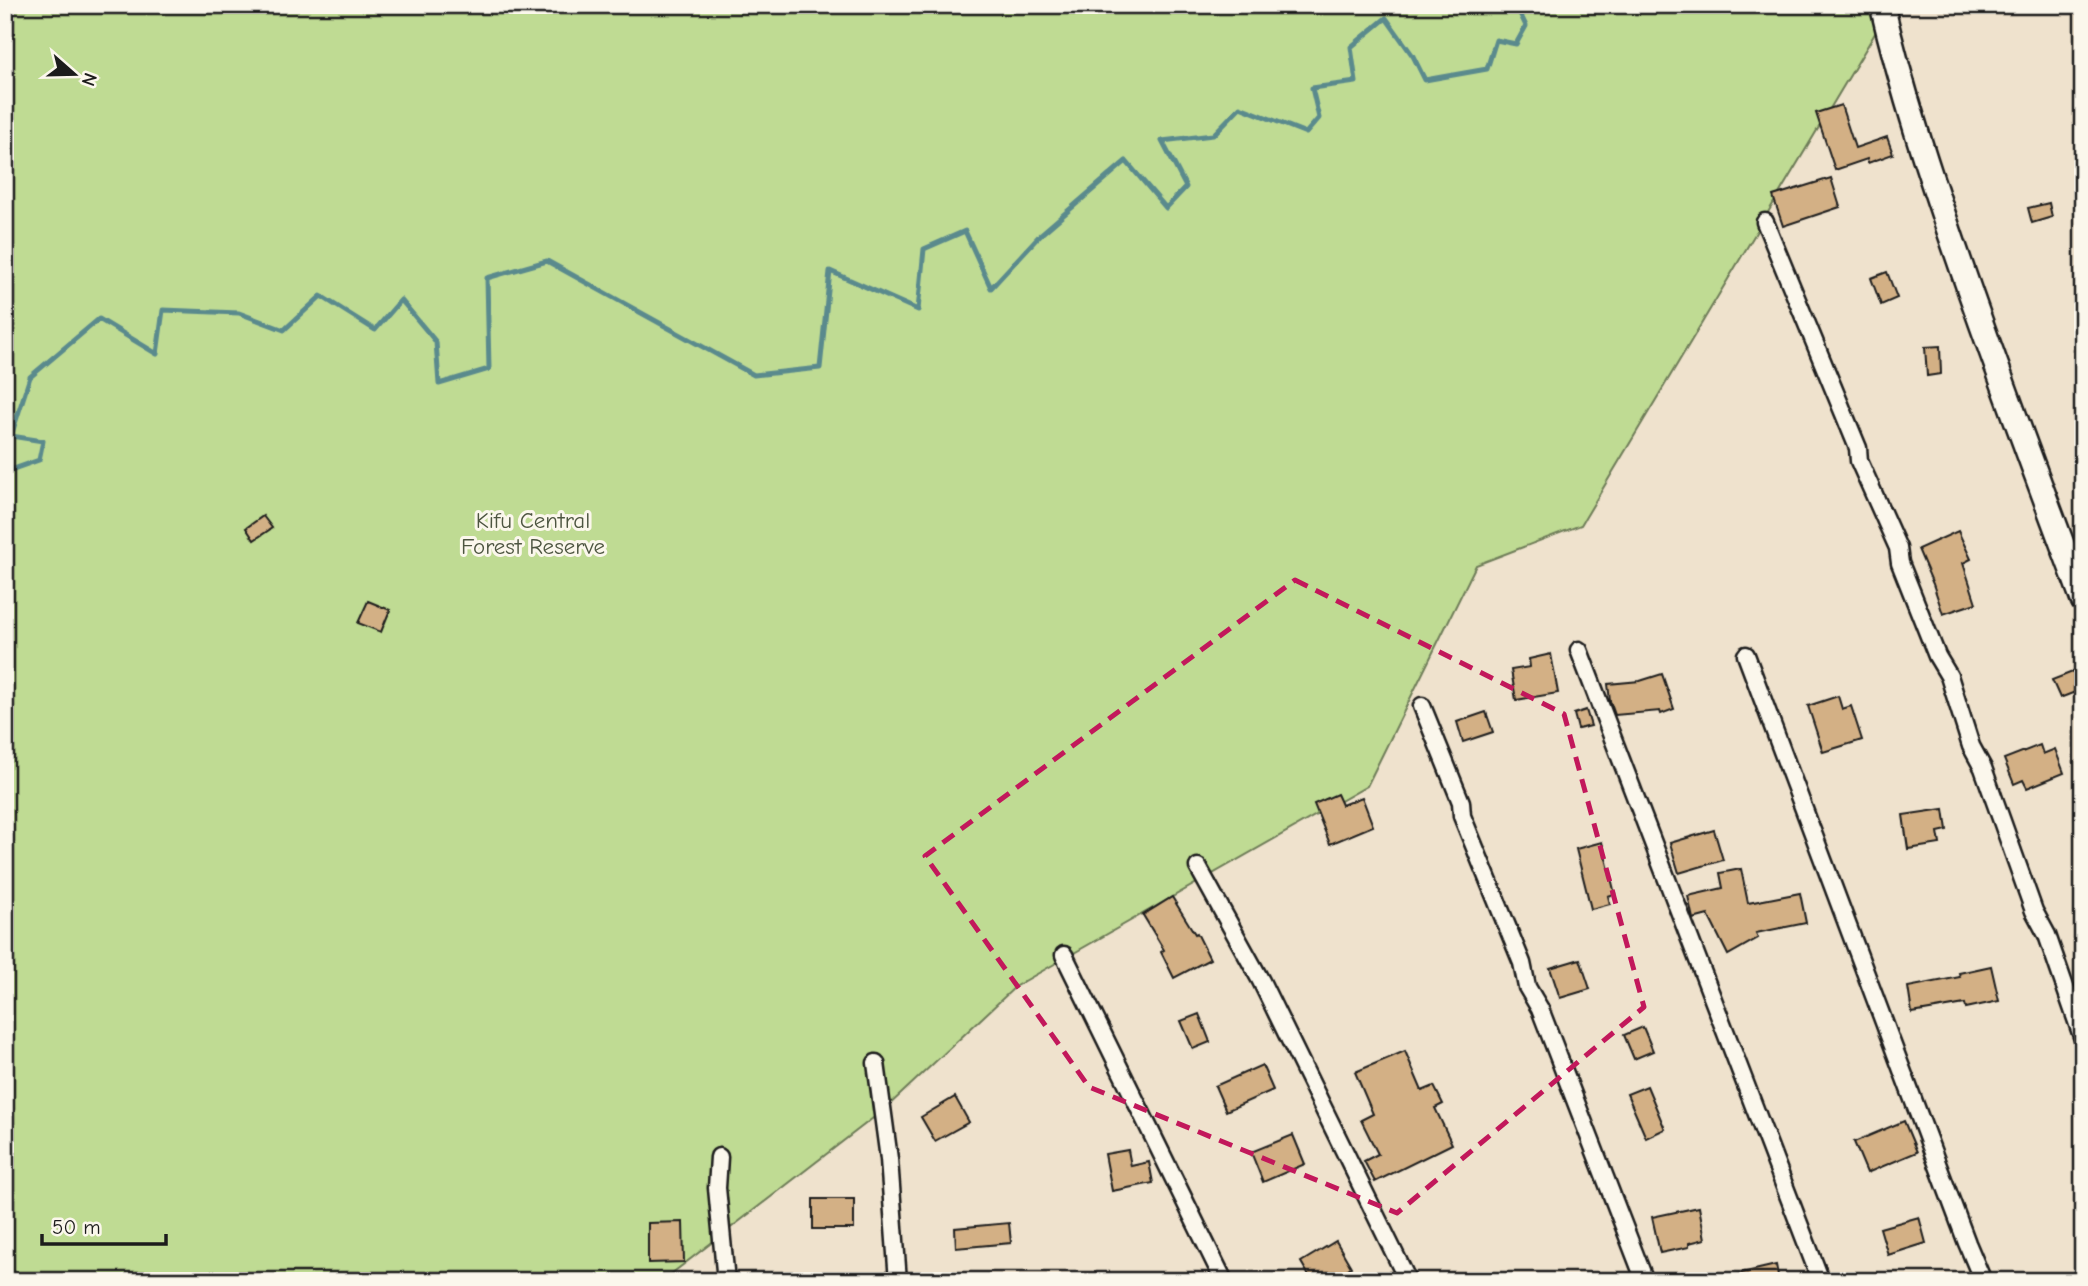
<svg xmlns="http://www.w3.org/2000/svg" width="2088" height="1286" font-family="'Comic Neue',sans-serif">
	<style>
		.green { fill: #bfdb93; stroke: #6e7c58; stroke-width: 2 }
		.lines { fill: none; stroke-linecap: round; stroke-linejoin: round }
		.stream { stroke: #5a8a8d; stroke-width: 5 }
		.building { fill: #d3b085; stroke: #1c1c1c; stroke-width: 2 }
		.street-casing { stroke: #1c1c1c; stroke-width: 21 }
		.secondary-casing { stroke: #1c1c1c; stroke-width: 28 }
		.street { stroke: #fbf7ec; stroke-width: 16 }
		.secondary { stroke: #fbf7ec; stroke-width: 23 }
		.marked { fill: none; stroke: #c2185b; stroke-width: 5; stroke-dasharray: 14 9; stroke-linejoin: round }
		.labels { text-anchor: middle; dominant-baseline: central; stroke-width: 6; stroke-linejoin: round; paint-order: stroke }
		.park-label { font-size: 23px; fill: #4d5540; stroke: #fbf7ec }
	</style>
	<rect width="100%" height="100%" fill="#efe2cd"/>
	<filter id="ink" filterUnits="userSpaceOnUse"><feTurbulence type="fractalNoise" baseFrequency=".0143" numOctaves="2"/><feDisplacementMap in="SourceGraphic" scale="14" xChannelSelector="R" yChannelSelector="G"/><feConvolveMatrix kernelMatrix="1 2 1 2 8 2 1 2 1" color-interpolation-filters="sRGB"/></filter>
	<g filter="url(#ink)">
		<path class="green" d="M 5,5 L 1892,5 L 1581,525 L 1476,565 L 1367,786 L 1016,986 L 886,1108 L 662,1281 L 5,1281 Z"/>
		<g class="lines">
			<path class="stream" d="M 5,472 L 39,460 L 43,441 L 11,436 L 30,377 L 99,319 L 157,354 L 163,310 L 239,313 L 284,330 L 321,296 L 375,330 L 401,300 L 436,342 L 439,384 L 489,369 L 487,278 L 547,261 L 754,375 L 820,368 L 830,271 L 918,310 L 924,249 L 965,231 L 991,288 L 1040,235 L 1126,161 L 1166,208 L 1186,187 L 1162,141 L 1213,135 L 1240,107 L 1306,133 L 1319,118 L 1312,88 L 1356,82 L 1351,47 L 1386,18 L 1413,56 L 1425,80 L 1487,69 L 1496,40 L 1516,44 L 1526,26 L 1516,5"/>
		</g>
		<g class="building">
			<path d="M 1841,105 L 1855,148 L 1887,137 L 1893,154 L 1868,163 L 1867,159 L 1835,170 L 1816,113 Z"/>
			<path d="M 1831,178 L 1840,207 L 1783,226 L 1773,196 Z"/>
			<path d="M 2049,203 L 2052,217 L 2032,223 L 2028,208 Z"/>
			<path d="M 1887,272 L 1897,298 L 1881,305 L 1871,278 Z"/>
			<path d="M 1940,346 L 1941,374 L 1927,376 L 1925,347 Z"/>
			<path d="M 263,516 L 272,528 L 254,540 L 246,528 Z"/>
			<path d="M 1958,531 L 1971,559 L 1963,563 L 1976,603 L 1943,614 L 1933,584 L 1918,549 Z"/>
			<path d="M 368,601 L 390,610 L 381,632 L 358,623 Z"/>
			<path d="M 1551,654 L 1558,693 L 1516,700 L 1511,670 L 1530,667 L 1529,659 Z"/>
			<path d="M 2083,668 L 2083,689 L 2060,698 L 2052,680 Z"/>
			<path d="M 1662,674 L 1674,709 L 1661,714 L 1660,711 L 1615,715 L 1610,701 L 1608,684 L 1640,681 Z"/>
			<path d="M 1838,696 L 1842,709 L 1851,706 L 1862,740 L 1823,752 L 1808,706 Z"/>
			<path d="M 1586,710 L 1591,726 L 1578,729 L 1574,714 Z"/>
			<path d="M 1486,712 L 1493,732 L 1463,742 L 1457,722 Z"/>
			<path d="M 2040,745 L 2043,754 L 2055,749 L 2064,773 L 2027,788 L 2023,780 L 2014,784 L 2004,759 Z"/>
			<path d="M 1337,794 L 1342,805 L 1362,797 L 1373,826 L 1330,844 L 1314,804 Z"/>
			<path d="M 1944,809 L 1947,830 L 1938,832 L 1940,844 L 1908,849 L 1903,815 Z"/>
			<path d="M 1714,830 L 1723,860 L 1679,873 L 1670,843 Z"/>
			<path d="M 1602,842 L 1615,894 L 1608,896 L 1610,904 L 1591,909 L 1576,849 Z"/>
			<path d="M 1741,869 L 1748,903 L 1800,893 L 1806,923 L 1756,933 L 1758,938 L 1728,955 L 1708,915 L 1693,919 L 1688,896 L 1723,888 L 1720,873 Z"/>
			<path d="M 1172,897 L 1195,934 L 1197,933 L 1210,959 L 1174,978 L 1161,952 L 1164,950 L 1143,915 Z"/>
			<path d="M 1580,959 L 1590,989 L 1560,998 L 1550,968 Z"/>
			<path d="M 1991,966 L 1999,1001 L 1966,1008 L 1965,1004 L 1912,1013 L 1908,987 L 1960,977 L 1959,973 Z"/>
			<path d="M 1199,1014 L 1210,1042 L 1193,1049 L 1181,1021 Z"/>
			<path d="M 1643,1027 L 1653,1051 L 1634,1059 L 1624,1035 Z"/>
			<path d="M 1405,1051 L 1422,1091 L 1434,1086 L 1443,1104 L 1435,1108 L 1452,1144 L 1375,1182 L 1364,1161 L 1378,1154 L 1361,1120 L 1373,1114 L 1355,1072 Z"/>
			<path d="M 1262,1065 L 1273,1090 L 1226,1111 L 1215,1086 Z"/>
			<path d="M 1647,1086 L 1665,1129 L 1646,1138 L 1627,1094 Z"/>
			<path d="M 955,1097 L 969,1122 L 935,1141 L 921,1117 Z"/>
			<path d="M 1904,1121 L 1917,1152 L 1867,1173 L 1854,1142 Z"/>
			<path d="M 1293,1135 L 1305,1164 L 1263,1182 L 1251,1152 Z"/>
			<path d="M 1128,1150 L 1131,1166 L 1149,1162 L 1153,1183 L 1112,1191 L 1105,1154 Z"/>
			<rect x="813" y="1199" width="41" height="30"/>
			<path d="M 1699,1207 L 1705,1239 L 1689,1243 L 1689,1247 L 1660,1253 L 1652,1217 Z"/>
			<path d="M 1919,1217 L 1926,1243 L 1888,1255 L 1880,1228 Z"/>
			<path d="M 683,1222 L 684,1262 L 648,1263 L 648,1223 Z"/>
			<path d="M 1009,1223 L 1011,1243 L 956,1248 L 955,1228 Z"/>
			<path d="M 1336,1241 L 1351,1267 L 1345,1271 L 1351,1281 L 1312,1281 L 1301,1262 Z"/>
			<path d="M 1776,1265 L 1779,1281 L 1734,1281 L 1733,1275 Z"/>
		</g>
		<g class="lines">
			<g class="street-casing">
				<g id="street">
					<path d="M 1765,222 L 1858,448 L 1859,461 L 1898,548 L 1900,563 L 1937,656 L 1949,676 L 1971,746 L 1983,768 L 2034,911 L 2047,935 L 2083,1039"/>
					<path d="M 1579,650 L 1821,1281"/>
					<path d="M 1746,655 L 1967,1243 L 1983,1281"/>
					<path d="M 1422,706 L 1461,802 L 1462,816 L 1522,963 L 1527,987 L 1540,1009 L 1645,1281"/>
					<path d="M 1198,867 L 1261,981 L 1408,1281"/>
					<path d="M 1064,955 L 1224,1281"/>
					<path d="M 876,1063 L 889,1159 L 898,1281"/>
					<path d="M 719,1157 L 717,1188 L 726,1281"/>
				</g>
			</g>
			<g class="secondary-casing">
				<path id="secondary" d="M 1882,5 C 1902,92 1930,176 1959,260 C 1998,374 2041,487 2083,600"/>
			</g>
			<use href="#street" class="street"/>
			<use href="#secondary" class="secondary"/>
		</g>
	</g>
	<path class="marked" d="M 1295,580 L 1564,714 L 1644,1007 L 1397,1213 L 1089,1087 L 925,856 Z"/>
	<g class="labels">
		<g class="park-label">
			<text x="533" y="520">Kifu Central<tspan x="533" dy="26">Forest Reserve</tspan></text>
		</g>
	</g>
	<rect width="2088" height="1286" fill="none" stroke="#fbf7ec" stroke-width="28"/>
	<rect x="14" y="14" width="2060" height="1258" fill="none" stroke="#1c1c1c" stroke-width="2.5" filter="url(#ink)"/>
	<g transform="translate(74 74) rotate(110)" stroke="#fbf7ec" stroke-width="5" paint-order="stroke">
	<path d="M0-5L12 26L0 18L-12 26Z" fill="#1c1c1c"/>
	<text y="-10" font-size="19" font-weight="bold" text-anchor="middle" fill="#1c1c1c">N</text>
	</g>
	<path d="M42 1234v10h124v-10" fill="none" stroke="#1c1c1c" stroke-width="3.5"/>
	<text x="52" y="1234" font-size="21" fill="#1c1c1c" stroke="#fbf7ec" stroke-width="5" paint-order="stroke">50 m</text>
</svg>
